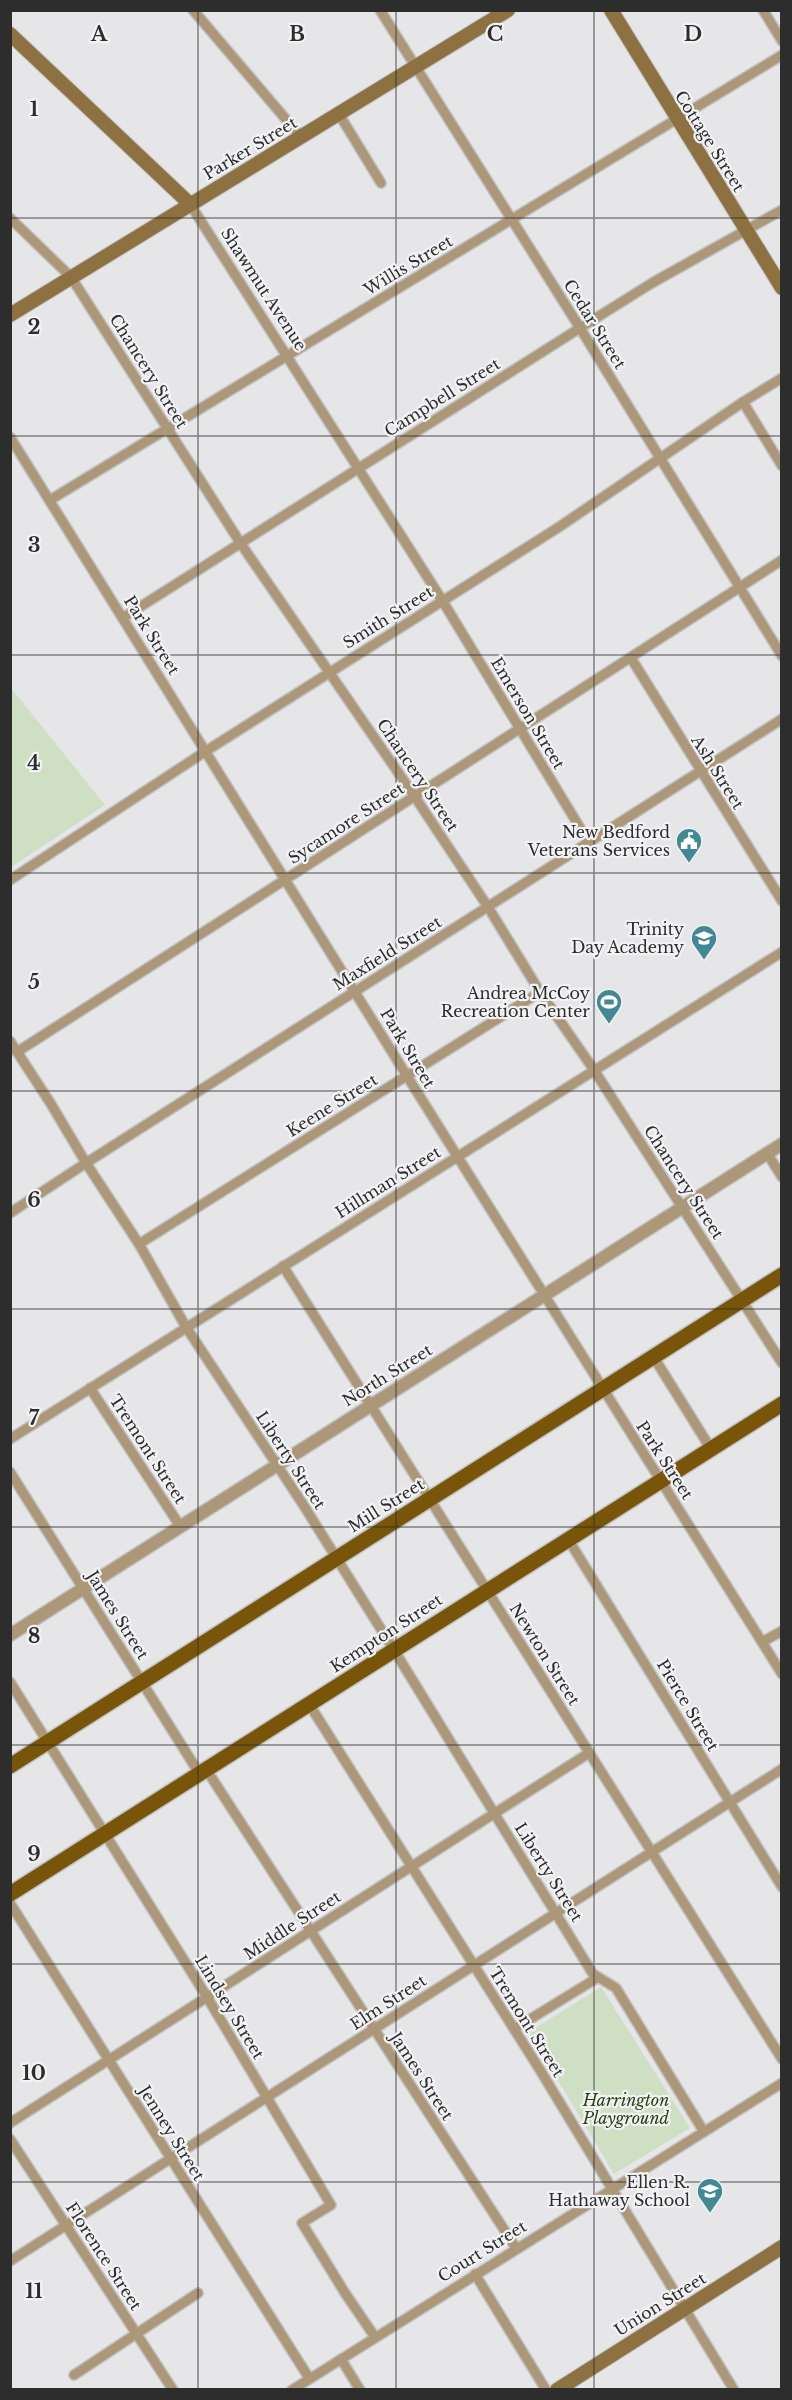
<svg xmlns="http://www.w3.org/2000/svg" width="792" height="2400" font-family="'Libre Baskerville',serif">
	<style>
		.green { fill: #cfdfc4 }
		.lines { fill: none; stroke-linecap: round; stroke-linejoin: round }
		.minor-casing { stroke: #c1c1c4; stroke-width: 12 }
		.tertiary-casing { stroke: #c1c1c4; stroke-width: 15 }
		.secondary-casing { stroke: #c1c1c4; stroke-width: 16 }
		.primary-casing { stroke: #c1c1c4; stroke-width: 18 }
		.minor { stroke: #ac9878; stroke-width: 9 }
		.tertiary { stroke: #ac9878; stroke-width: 12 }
		.secondary { stroke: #8e7140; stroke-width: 14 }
		.primary { stroke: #795509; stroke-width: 15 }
		.grid { fill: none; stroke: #2d2d2e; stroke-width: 1.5; stroke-opacity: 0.55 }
		.labels { text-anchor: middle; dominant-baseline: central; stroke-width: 4.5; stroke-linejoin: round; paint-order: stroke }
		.street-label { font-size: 16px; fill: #2d2d2e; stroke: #f3f3f6 }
		.poi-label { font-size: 16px; fill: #2d2d2e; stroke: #f3f3f6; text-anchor: end }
		.park-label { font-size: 16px; font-style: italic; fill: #284310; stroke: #f3f3f6 }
		.grid-label { font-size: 20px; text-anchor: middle; font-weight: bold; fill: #2d2d2e; stroke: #f3f3f6; stroke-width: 4.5; stroke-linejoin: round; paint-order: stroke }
	</style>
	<rect width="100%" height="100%" fill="#e6e6e9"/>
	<g class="green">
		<path d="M 11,688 L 105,805 L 11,867 L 10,867 Z"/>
		<path d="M 601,1987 L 690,2128 L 614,2174 L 529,2032 Z"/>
	</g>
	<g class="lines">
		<g class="minor-casing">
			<g id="minor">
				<path d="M 193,10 L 301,137"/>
				<path d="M 380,10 L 580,328 L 782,656"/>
				<path d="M 763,10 L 782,41"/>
				<path d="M 339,114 L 381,183"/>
				<path d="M 190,204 L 442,600 L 588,841"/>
				<path d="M 10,218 L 71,277 L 241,544 L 415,797 L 488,907 L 540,992 L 594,1070 L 782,1363"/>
				<path d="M 743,402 L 782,466"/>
				<path d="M 10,437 L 407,1076 L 782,1674"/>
				<path d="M 50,500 L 782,55"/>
				<path d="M 124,617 L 580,328 L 652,283 L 782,210"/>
				<path d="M 631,658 L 782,901"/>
				<path d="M 10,880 L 206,751 L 559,527 L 743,402 L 782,378"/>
				<path d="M 10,1041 L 51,1104 L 86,1163 L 139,1244 L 186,1327 L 304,1506 L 394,1650 L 593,1974 L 616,1988 L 704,2132"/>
				<path d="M 17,1052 L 782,560"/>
				<path d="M 767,1153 L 782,1177"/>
				<path d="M 10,1213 L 86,1163 L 782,719"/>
				<path d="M 139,1244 L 540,992"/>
				<path d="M 283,1266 L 782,2059"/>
				<path d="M 653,1356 L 711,1449"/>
				<path d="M 90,1388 L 180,1526"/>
				<path d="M 10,1439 L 782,952"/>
				<path d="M 10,1472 L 199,1773"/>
				<path d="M 568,1539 L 782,1887"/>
				<path d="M 762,1642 L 782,1631"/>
				<path d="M 10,1682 L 207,1997 L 331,2205 L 302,2223 L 345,2293 L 375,2337"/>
				<path d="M 309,1704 L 540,2070 L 734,2390"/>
				<path d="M 206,1769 L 516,2248"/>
				<path d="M 10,1903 L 309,2378"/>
				<path d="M 514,2029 L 597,1978"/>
				<path d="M 10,2123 L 589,1753"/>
				<path d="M 10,2139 L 173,2390"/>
				<path d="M 10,2261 L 782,1769"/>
				<path d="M 475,2274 L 546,2390"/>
				<path d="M 341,2359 L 360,2390"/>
				<path d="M 74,2375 L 198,2293"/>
				<path d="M 292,2390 L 782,2083"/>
			</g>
		</g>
		<g class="tertiary-casing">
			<path id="tertiary" d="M 10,1635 L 782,1144"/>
		</g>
		<g class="secondary-casing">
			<g id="secondary">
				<path d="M 611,10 L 782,288"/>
				<path d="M 10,34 L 190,204"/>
				<path d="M 10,315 L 508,10"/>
				<path d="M 557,2390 L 782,2247"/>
			</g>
		</g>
		<g class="primary-casing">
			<g id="primary">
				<path d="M 10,1766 L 782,1275"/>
				<path d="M 10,1894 L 782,1404"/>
			</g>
		</g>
		<use href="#minor" class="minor"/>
		<use href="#tertiary" class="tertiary"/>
		<use href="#secondary" class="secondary"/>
		<use href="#primary" class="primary"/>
	</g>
	<path class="grid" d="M 198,10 L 198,2390M 396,10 L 396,2390M 594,10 L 594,2390M 10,218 L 782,218M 10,436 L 782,436M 10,655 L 782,655M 10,873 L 782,873M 10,1091 L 782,1091M 10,1309 L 782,1309M 10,1527 L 782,1527M 10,1745 L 782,1745M 10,1964 L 782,1964M 10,2182 L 782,2182"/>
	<defs>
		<g id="civic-pin" transform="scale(1.35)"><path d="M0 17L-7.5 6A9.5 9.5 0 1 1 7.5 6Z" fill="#438995" stroke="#f3f3f6"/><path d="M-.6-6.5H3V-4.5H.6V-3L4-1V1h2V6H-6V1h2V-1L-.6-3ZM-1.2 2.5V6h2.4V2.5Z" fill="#fff"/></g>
		<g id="school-pin" transform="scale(1.35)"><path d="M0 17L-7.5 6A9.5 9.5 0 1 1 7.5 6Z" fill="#438995" stroke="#f3f3f6"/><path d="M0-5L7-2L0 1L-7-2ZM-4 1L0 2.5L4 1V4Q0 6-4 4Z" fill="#fff"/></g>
		<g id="stadium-pin" transform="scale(1.35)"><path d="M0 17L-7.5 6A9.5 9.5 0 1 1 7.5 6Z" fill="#438995" stroke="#f3f3f6"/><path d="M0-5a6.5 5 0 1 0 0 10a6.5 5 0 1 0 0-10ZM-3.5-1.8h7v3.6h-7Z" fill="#fff"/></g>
	</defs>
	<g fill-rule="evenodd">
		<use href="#civic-pin" x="689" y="841"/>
		<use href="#school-pin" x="704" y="938"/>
		<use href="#stadium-pin" x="609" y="1002"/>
		<use href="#school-pin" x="710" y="2191"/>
	</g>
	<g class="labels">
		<g class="street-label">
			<text transform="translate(710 141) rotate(58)">Cottage Street</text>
			<text transform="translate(250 148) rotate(-31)">Parker Street</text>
			<text transform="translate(408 265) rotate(-31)">Willis Street</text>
			<text transform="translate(264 289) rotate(57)">Shawmut Avenue</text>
			<text transform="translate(595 324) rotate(58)">Cedar Street</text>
			<text transform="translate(149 371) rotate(58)">Chancery Street</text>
			<text transform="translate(442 397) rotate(-32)">Campbell Street</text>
			<text transform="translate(388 617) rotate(-32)">Smith Street</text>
			<text transform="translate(152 635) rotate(58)">Park Street</text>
			<text transform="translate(528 713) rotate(59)">Emerson Street</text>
			<text transform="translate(718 772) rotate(58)">Ash Street</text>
			<text transform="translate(418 775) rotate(56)">Chancery Street</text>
			<text transform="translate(346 823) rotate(-33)">Sycamore Street</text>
			<text transform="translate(387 953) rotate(-32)">Maxfield Street</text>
			<text transform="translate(408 1048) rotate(59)">Park Street</text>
			<text transform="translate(332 1105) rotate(-32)">Keene Street</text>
			<text transform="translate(388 1182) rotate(-32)">Hillman Street</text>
			<text transform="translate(684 1182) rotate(57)">Chancery Street</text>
			<text transform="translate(387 1375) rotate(-32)">North Street</text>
			<text transform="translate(148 1449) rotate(57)">Tremont Street</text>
			<text transform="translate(291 1460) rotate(57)">Liberty Street</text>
			<text transform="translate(665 1460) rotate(57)">Park Street</text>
			<text transform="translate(386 1505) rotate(-32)">Mill Street</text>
			<text transform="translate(118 1615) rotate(58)">James Street</text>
			<text transform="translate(386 1633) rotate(-33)">Kempton Street</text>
			<text transform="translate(545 1654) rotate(58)">Newton Street</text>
			<text transform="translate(688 1705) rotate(59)">Pierce Street</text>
			<text transform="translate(549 1872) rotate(58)">Liberty Street</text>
			<text transform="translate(292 1925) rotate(-33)">Middle Street</text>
			<text transform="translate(388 2002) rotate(-33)">Elm Street</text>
			<text transform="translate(230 2007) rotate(59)">Lindsey Street</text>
			<text transform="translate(527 2022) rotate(58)">Tremont Street</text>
			<text transform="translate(422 2076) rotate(57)">James Street</text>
			<text transform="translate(172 2133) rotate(58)">Jenney Street</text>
			<text transform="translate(482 2251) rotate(-32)">Court Street</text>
			<text transform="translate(104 2256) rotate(57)">Florence Street</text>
			<text transform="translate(660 2304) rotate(-32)">Union Street</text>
		</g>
		<g class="poi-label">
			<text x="670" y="832">New Bedford<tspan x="670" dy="18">Veterans Services</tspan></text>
			<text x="684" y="929">Trinity<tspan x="684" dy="18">Day Academy</tspan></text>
			<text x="590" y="993">Andrea McCoy<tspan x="590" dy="18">Recreation Center</tspan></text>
			<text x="690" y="2182">Ellen R.<tspan x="690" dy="18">Hathaway School</tspan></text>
		</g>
		<g class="park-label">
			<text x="626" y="2100">Harrington<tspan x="626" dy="18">Playground</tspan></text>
		</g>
	</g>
	<g class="grid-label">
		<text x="99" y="41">A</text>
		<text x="297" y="41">B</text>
		<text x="495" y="41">C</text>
		<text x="693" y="41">D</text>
		<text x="34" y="116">1</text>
		<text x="34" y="334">2</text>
		<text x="34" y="552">3</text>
		<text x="34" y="770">4</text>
		<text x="34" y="989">5</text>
		<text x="34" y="1207">6</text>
		<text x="34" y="1425">7</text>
		<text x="34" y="1643">8</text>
		<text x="34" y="1861">9</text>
		<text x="34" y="2080">10</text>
		<text x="34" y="2298">11</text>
	</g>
	<rect width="792" height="2400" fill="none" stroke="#2d2d2e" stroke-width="24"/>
</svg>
